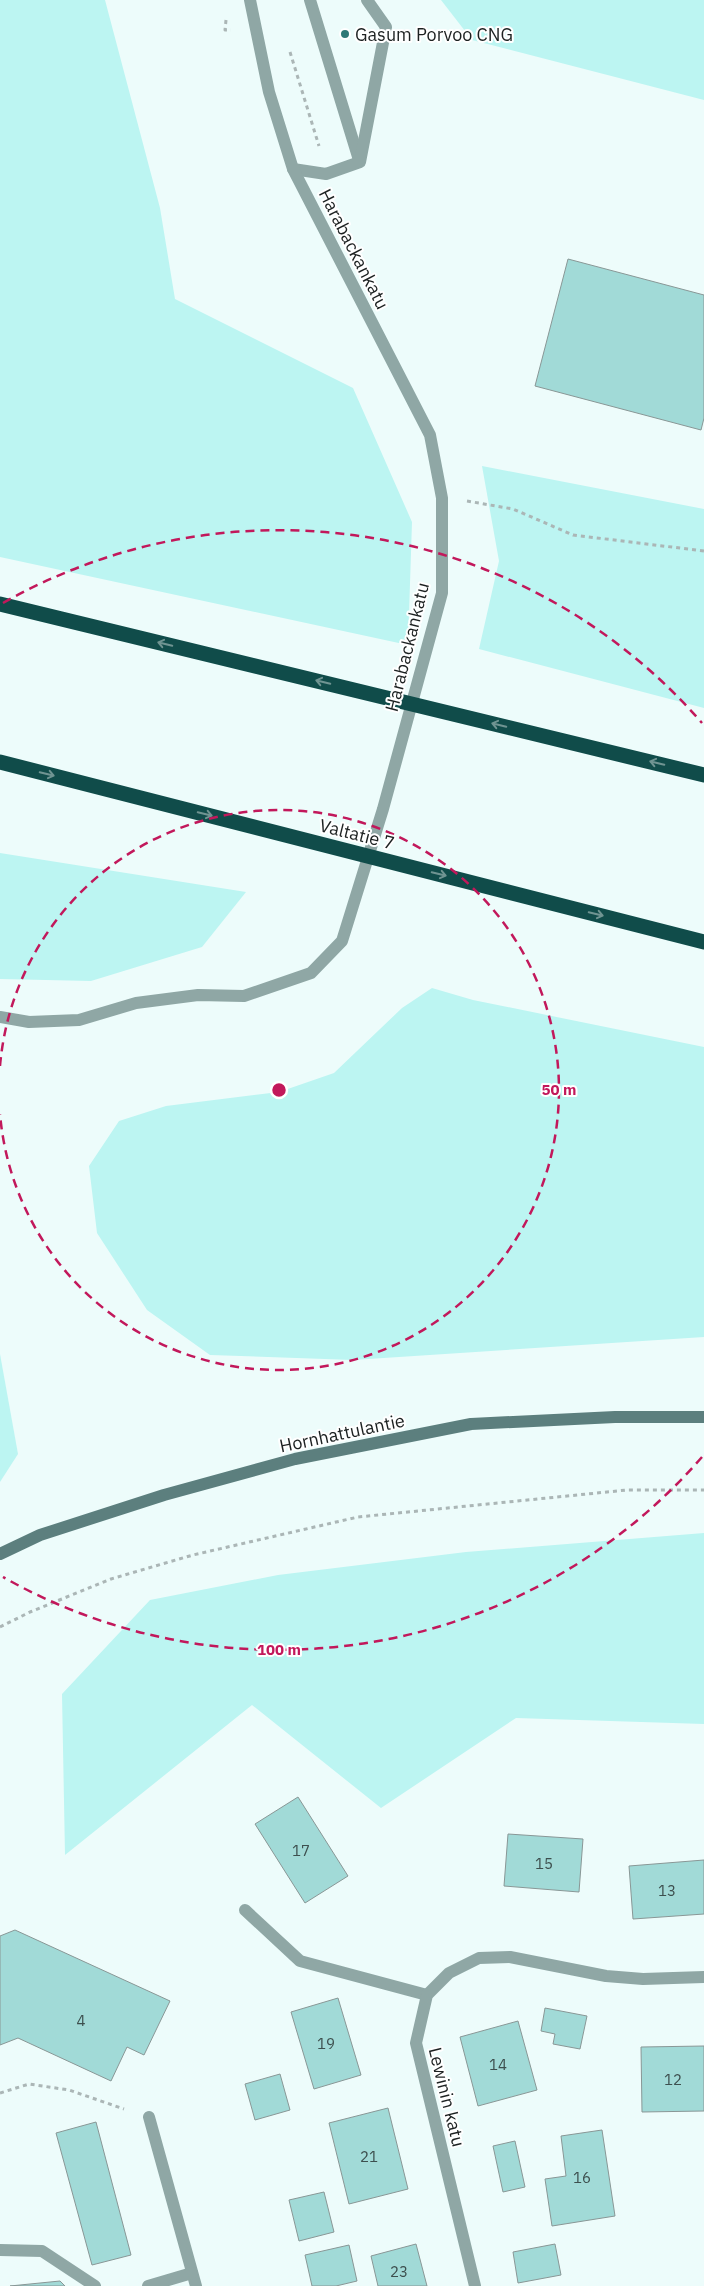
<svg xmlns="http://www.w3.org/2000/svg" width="704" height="2286" font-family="'IBM Plex Sans',sans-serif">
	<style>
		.green { fill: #bcf5f2 }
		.building { fill: #a1dad7; stroke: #899796 }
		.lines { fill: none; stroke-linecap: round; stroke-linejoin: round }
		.path { stroke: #abb6b6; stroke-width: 3; stroke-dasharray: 4 4; stroke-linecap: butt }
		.lane { stroke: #8fa7a5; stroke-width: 12 }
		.street { stroke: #8fa7a5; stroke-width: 12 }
		.secondary { stroke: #5c7f7e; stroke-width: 12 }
		.highway { stroke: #104c4a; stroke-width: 15 }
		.oneway { stroke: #709492 }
		.ring { fill: none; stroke: #c2185b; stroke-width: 2.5; stroke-dasharray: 9 6 }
		.poi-dot { fill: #2f7876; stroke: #fff; stroke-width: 2 }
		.labels { text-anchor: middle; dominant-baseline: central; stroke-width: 4; stroke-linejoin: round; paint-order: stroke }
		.number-label { font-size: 15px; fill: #3d4f4e }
		.poi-label { font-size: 18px; fill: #1c2121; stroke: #fff; text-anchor: start }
		.street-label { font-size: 18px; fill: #1c2121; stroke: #fff }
		.centre { fill: #c2185b; stroke: #fff; stroke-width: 2.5 }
		.ring-label { font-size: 15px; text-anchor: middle; font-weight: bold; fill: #c2185b; stroke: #fff; stroke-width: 4; stroke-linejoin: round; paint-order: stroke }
	</style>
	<rect width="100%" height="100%" fill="#edfcfb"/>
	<g class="green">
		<path d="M 0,0 L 105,0 L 160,208 L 175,299 L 353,388 L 412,522 L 408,645 L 0,557 Z"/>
		<path d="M 441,0 L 704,0 L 704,100 L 472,40 Z"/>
		<path d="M 482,466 L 704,509 L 704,708 L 479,649 L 499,561 Z"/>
		<path d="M 0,853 L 246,892 L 202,947 L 91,981 L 0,979 Z"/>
		<path d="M 432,988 L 473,1000 L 704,1047 L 704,1337 L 353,1360 L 210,1355 L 147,1310 L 97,1233 L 89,1166 L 119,1121 L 166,1106 L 279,1092 L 334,1073 L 402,1008 Z"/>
		<path d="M 0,1354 L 18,1454 L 0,1482 Z"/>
		<path d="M 704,1533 L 704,1724 L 516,1718 L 381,1808 L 252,1705 L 65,1855 L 62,1694 L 150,1600 L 278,1575 L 466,1552 Z"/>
	</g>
	<g class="building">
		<path d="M 568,259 L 704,295 L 704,418 L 701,430 L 535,386 Z"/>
		<path d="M 298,1797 L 348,1876 L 305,1903 L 255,1824 Z"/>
		<path d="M 508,1834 L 583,1839 L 579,1892 L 504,1886 Z"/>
		<path d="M 704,1860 L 704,1914 L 633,1919 L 629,1866 Z"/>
		<path d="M 15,1930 L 170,2001 L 144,2055 L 127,2047 L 111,2081 L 18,2038 L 0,2045 L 0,1936 Z"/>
		<path d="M 338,1998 L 361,2075 L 314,2089 L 291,2012 Z"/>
		<path d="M 545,2008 L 587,2016 L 580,2049 L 553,2044 L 555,2034 L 541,2031 Z"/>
		<path d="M 518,2021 L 537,2090 L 478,2106 L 460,2037 Z"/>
		<path d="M 704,2046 L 704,2111 L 642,2112 L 641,2047 Z"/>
		<path d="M 280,2074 L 290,2110 L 255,2120 L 245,2084 Z"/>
		<path d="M 388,2108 L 408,2189 L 349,2204 L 329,2123 Z"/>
		<path d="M 96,2122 L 131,2255 L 92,2265 L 56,2133 Z"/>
		<path d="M 602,2130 L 615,2216 L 552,2226 L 545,2179 L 566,2176 L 561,2136 Z"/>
		<path d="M 515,2141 L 525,2187 L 503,2192 L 493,2146 Z"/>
		<path d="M 324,2192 L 334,2232 L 299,2241 L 289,2200 Z"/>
		<path d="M 416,2244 L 427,2286 L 378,2286 L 371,2256 Z"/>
		<path d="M 555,2244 L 561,2275 L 518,2283 L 513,2252 Z"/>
		<path d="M 349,2245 L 357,2281 L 336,2286 L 312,2286 L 305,2255 Z"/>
		<path d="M 60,2281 L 65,2286 L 10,2286 Z"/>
	</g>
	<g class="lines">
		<g class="path">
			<path d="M 226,20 L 225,30 L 231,30"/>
			<path d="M 290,52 L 319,146"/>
			<path d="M 467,501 L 513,509 L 573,535 L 704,551"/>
			<path d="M 0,1627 L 30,1612 L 111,1579 L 193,1555 L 358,1517 L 627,1490 L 704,1490"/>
			<path d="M 0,2093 L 29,2084 L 69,2090 L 124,2109"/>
		</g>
		<g class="lane">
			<path d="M 310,0 L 359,160"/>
			<path d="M 293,169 L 326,174 L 360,162 L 386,27 L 367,0"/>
			<path d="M 245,1910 L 300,1961 L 427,1995"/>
			<path d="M 149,2117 L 196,2286"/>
			<path d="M 0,2250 L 42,2251 L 95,2286"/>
			<path d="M 148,2286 L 192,2273"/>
		</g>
		<g class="street">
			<path d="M 0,1017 L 29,1022 L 79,1020 L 136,1003 L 198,995 L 244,996 L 311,973 L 342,941 L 383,809 L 442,593 L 442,498 L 430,435 L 293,169 L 269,92 L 250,0"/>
			<path d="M 475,2286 L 416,2043 L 427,1995 L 449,1973 L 479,1958 L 510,1957 L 606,1976 L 643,1979 L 704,1977"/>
		</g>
		<path class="secondary" d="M 0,1554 L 40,1535 L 164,1495 L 295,1459 L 471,1424 L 615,1417 L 704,1417"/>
		<g class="highway">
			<path d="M 0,604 L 704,775"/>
			<path d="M 0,762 L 704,942"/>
		</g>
	</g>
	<defs><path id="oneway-shaft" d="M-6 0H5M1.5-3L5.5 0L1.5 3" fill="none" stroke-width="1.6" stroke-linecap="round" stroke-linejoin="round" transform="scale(1.25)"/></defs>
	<g class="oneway">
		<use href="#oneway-shaft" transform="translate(165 644) rotate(-166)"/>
		<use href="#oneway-shaft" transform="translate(323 682) rotate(-166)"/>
		<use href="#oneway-shaft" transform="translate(499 725) rotate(-166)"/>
		<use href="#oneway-shaft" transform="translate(657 763) rotate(-166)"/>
		<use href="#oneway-shaft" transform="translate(47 774) rotate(14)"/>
		<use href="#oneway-shaft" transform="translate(205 814) rotate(14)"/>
		<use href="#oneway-shaft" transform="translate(439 874) rotate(14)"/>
		<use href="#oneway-shaft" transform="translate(596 914) rotate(14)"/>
	</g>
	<g class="ring">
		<path d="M0 1066A280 280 0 1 1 0 1114"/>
		<path d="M702 1457A560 560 0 0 1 3 1577M3 603A560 560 0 0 1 702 723"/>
	</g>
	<circle class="poi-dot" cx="345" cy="34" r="5"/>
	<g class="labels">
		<g class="number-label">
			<text x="301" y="1850">17</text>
			<text x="544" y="1863">15</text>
			<text x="667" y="1890">13</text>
			<text x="81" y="2020">4</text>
			<text x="326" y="2043">19</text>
			<text x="498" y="2064">14</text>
			<text x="673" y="2079">12</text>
			<text x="369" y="2156">21</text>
			<text x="582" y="2177">16</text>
			<text x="399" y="2271">23</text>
		</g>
		<g class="poi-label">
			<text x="355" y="34">Gasum Porvoo CNG</text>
		</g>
		<g class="street-label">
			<text transform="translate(354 249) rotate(63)">Harabackankatu</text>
			<text transform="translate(407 647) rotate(-76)">Harabackankatu</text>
			<text transform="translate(357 834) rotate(14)">Valtatie 7</text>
			<text transform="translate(342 1433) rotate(-12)">Hornhattulantie</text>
			<text transform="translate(447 2097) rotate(76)">Lewinin katu</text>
		</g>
	</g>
	<circle cx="279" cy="1090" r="8" class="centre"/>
	<g class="ring-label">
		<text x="559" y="1095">50 m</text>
		<text x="279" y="1655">100 m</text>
	</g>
</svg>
